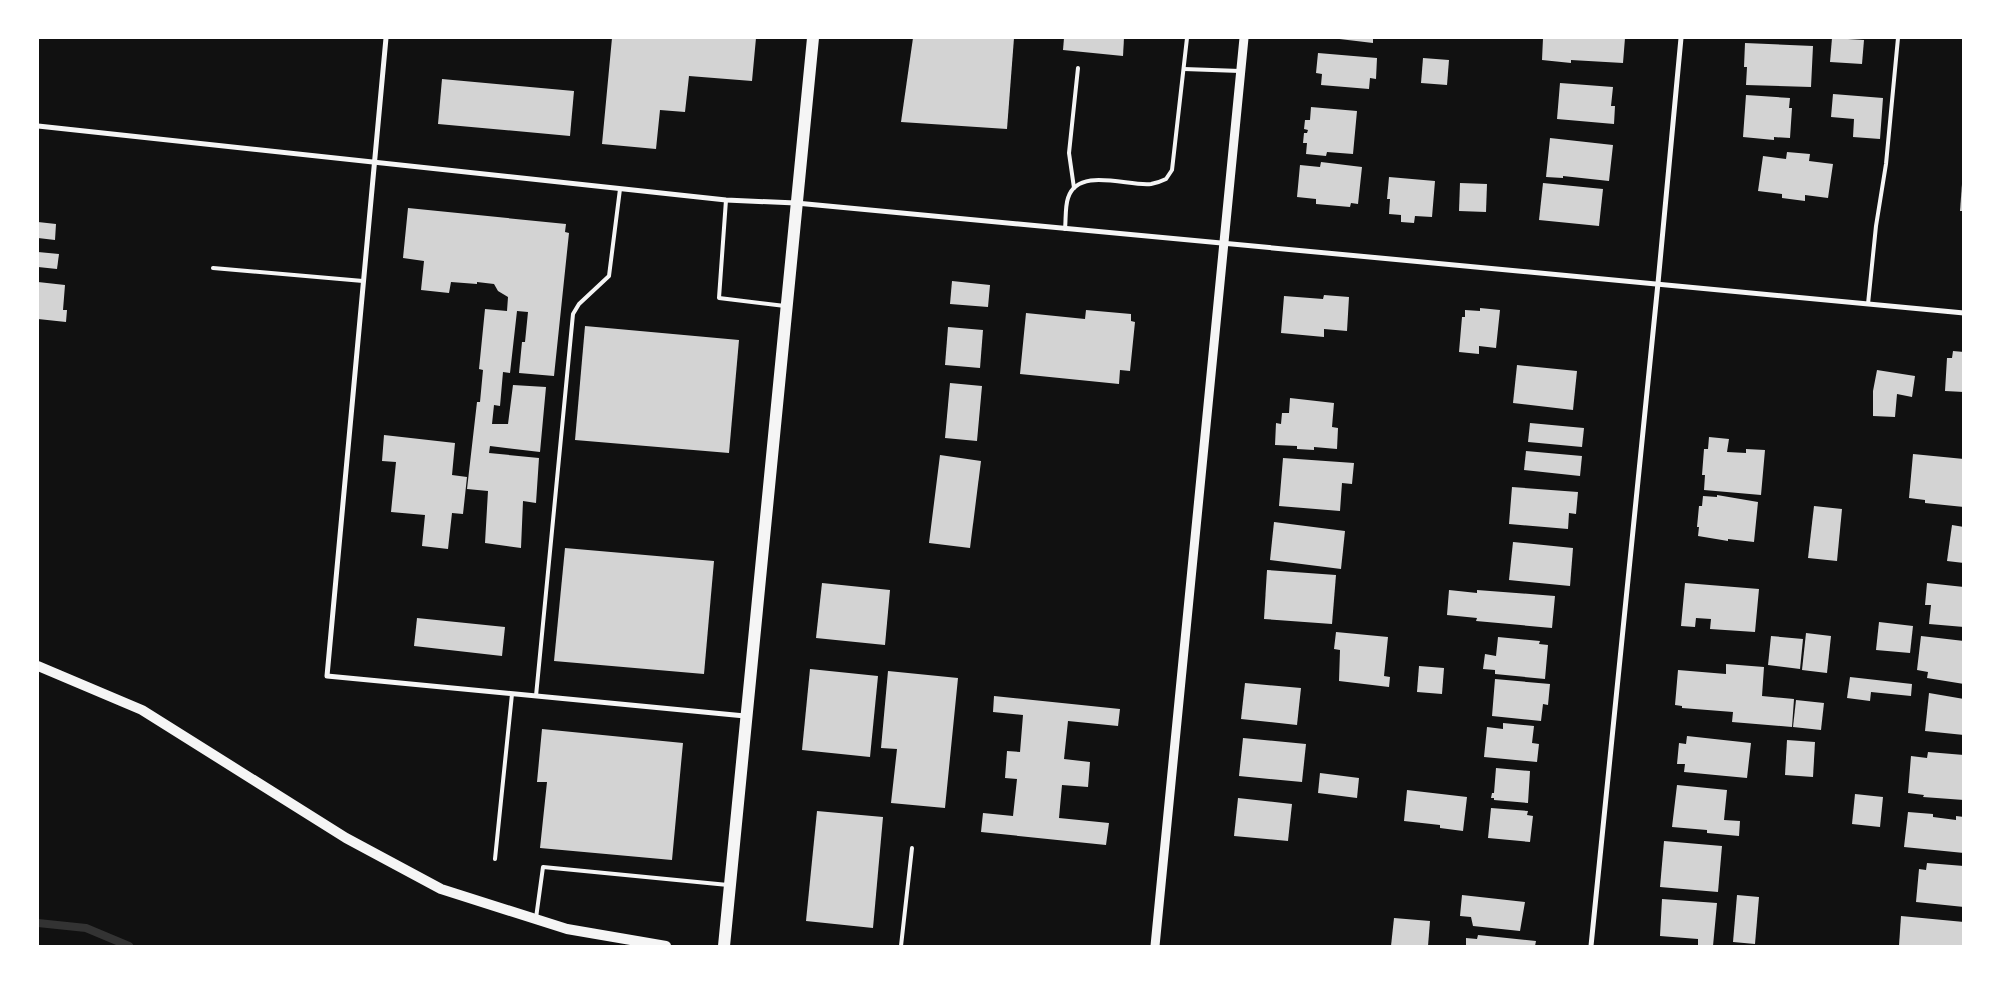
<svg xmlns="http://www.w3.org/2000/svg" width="2001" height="984" font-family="'PT Sans',sans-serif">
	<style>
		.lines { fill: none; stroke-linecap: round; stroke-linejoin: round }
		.stream { stroke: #333; stroke-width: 8 }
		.building { fill: #d3d3d3 }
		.service { stroke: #f5f5f5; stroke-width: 4 }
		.minor { stroke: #f5f5f5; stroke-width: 5 }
		.tertiary { stroke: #f5f5f5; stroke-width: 9 }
		.secondary { stroke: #f5f5f5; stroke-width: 10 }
		.primary { stroke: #f5f5f5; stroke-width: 12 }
	</style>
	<rect width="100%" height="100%" fill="#111"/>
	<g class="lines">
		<path class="stream" d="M 38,923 L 86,928 L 129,946"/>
	</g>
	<g class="building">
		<path d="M 612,38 L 756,38 L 752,81 L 689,76 L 685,112 L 660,110 L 656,149 L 602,144 Z"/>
		<path d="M 913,38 L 1014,38 L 1007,129 L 901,122 Z"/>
		<path d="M 1064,38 L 1124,38 L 1123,56 L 1063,50 Z"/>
		<path d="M 1331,38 L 1373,38 L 1373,43 Z"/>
		<path d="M 1543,38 L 1625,38 L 1623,63 L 1571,60 L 1571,63 L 1542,60 Z"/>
		<path d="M 1832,38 L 1864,40 L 1862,64 L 1830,62 Z"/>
		<path d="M 1745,43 L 1813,46 L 1811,87 L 1746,85 L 1747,67 L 1744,67 Z"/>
		<path d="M 1318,53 L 1377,58 L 1376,79 L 1370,78 L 1369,89 L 1321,85 L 1322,74 L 1316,73 Z"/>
		<path d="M 1423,58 L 1449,60 L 1447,85 L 1421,83 Z"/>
		<path d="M 442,79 L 574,91 L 570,136 L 438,124 Z"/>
		<path d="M 1560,83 L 1613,87 L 1611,106 L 1615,106 L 1614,124 L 1557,119 Z"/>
		<path d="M 1833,94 L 1883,98 L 1880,139 L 1853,137 L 1854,119 L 1831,117 Z"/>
		<path d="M 1746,95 L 1790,98 L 1789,108 L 1792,108 L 1790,138 L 1774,137 L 1774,140 L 1743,137 Z"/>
		<path d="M 1311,107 L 1357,111 L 1353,154 L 1327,152 L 1326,156 L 1306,154 L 1307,143 L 1303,143 L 1304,133 L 1307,133 L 1308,130 L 1304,129 L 1305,120 L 1310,120 Z"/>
		<path d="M 1550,138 L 1613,145 L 1609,181 L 1563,176 L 1563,178 L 1546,177 Z"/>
		<path d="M 1787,152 L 1810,154 L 1809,161 L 1833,164 L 1828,198 L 1805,195 L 1805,201 L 1782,198 L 1782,194 L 1758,191 L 1763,156 L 1786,159 Z"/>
		<path d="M 1321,162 L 1362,167 L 1358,204 L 1351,203 L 1350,207 L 1316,204 L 1316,199 L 1297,197 L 1300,165 L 1320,167 Z"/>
		<path d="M 1389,177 L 1435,181 L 1432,217 L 1415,216 L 1414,223 L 1401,222 L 1401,215 L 1389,214 L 1390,199 L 1387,199 Z"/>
		<path d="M 1460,183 L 1487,184 L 1486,212 L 1459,211 Z"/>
		<path d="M 1543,183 L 1603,189 L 1599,226 L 1539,220 Z"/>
		<path d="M 1962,184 L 1964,184 L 1964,211 L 1960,211 Z"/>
		<path d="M 408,208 L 566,224 L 565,232 L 569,233 L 554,376 L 519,373 L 522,342 L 525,342 L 528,312 L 517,311 L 510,373 L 503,372 L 500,406 L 494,405 L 492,424 L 508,424 L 513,385 L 546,387 L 540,452 L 490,446 L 489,453 L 539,458 L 536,503 L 523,501 L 521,548 L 485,543 L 488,491 L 467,489 L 477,402 L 480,402 L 483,370 L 479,369 L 485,309 L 507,311 L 508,297 L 498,291 L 494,284 L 477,282 L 477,284 L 451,282 L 449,293 L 421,290 L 424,261 L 403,258 Z"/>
		<path d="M 38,222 L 56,224 L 55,240 L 38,238 Z"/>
		<path d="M 38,252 L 59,254 L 57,269 L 38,267 Z"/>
		<path d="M 952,281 L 990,285 L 988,307 L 950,304 Z"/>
		<path d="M 38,282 L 65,285 L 63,310 L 67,310 L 66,322 L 38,319 Z"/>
		<path d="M 1324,295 L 1349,297 L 1347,331 L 1324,329 L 1324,337 L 1281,333 L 1284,296 L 1323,299 Z"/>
		<path d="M 1480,308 L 1500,310 L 1496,348 L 1479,346 L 1479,354 L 1459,352 L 1462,317 L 1465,317 L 1465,310 L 1480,311 Z"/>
		<path d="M 1086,310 L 1131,314 L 1131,321 L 1135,322 L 1130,371 L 1120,370 L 1119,384 L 1020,374 L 1026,313 L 1085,319 Z"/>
		<path d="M 585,326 L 739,340 L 729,453 L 575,440 Z"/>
		<path d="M 948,327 L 983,330 L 980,368 L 945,365 Z"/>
		<path d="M 1953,351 L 1964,352 L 1964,392 L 1945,391 L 1947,358 L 1952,358 Z"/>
		<path d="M 1517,365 L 1577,371 L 1573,410 L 1513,403 Z"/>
		<path d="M 1877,370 L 1915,376 L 1912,397 L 1897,394 L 1895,417 L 1873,416 L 1873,391 Z"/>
		<path d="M 950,383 L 982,386 L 977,441 L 945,438 Z"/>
		<path d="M 1290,398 L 1334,403 L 1332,427 L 1338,428 L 1337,449 L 1314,447 L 1314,450 L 1297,449 L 1297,446 L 1275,445 L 1276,423 L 1281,424 L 1282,413 L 1289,413 Z"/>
		<path d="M 1530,423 L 1584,428 L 1582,447 L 1528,442 Z"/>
		<path d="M 384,435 L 455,443 L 452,475 L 467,477 L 463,514 L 452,513 L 448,549 L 422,546 L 425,515 L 391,512 L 396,462 L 382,461 Z"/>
		<path d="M 1709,437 L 1729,439 L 1727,452 L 1746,453 L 1746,449 L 1765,450 L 1761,495 L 1704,490 L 1705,475 L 1702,475 L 1704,449 L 1708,449 Z"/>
		<path d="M 1526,451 L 1582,456 L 1580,476 L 1524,470 Z"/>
		<path d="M 1913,454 L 1964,459 L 1964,507 L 1925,503 L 1925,500 L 1909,498 Z"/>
		<path d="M 940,455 L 981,461 L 970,548 L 929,543 Z"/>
		<path d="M 1283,458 L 1354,463 L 1352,484 L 1342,483 L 1340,511 L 1279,506 Z"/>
		<path d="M 1512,487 L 1578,492 L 1576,514 L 1569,513 L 1568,529 L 1509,524 Z"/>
		<path d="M 1717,495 L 1758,502 L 1754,542 L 1728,539 L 1728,541 L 1698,536 L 1699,527 L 1697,527 L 1699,506 L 1702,506 L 1703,496 L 1717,497 Z"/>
		<path d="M 1814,506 L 1842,509 L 1837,561 L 1808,558 Z"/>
		<path d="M 1274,522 L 1345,531 L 1341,569 L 1270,560 Z"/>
		<path d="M 1952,525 L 1964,527 L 1964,563 L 1947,561 Z"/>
		<path d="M 1513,542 L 1573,548 L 1570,586 L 1509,580 Z"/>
		<path d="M 565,548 L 714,561 L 704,674 L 554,661 Z"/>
		<path d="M 1267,570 L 1336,575 L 1332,624 L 1264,619 Z"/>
		<path d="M 822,583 L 890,590 L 885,645 L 816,638 Z"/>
		<path d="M 1685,583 L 1759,589 L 1755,632 L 1710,629 L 1711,619 L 1696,618 L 1695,627 L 1681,626 Z"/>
		<path d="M 1927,583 L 1964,587 L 1964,627 L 1929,624 L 1931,605 L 1925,605 Z"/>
		<path d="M 1449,590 L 1477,593 L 1477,590 L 1555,596 L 1552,628 L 1476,621 L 1477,618 L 1447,615 Z"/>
		<path d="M 417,618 L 505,627 L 502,656 L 414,646 Z"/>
		<path d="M 1879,622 L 1913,626 L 1910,653 L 1876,650 Z"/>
		<path d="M 1336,632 L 1388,637 L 1384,676 L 1390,677 L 1389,687 L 1339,681 L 1340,650 L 1334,649 Z"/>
		<path d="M 1806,633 L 1831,636 L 1827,673 L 1802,670 Z"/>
		<path d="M 1771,636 L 1803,639 L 1800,669 L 1768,665 Z"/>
		<path d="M 1921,636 L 1964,641 L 1964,684 L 1927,678 L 1928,672 L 1917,670 Z"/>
		<path d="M 1498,637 L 1540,641 L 1539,644 L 1548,645 L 1545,679 L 1495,674 L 1495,670 L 1483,669 L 1485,654 L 1496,656 Z"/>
		<path d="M 1726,664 L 1764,667 L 1762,696 L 1794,699 L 1792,727 L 1732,722 L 1733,712 L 1682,708 L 1682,706 L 1675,705 L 1678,670 L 1726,674 Z"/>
		<path d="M 1419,666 L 1444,668 L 1442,694 L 1417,692 Z"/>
		<path d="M 810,669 L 878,676 L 870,757 L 802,750 Z"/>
		<path d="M 888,671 L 958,678 L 945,808 L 891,803 L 897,749 L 881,748 Z"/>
		<path d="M 1850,677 L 1912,684 L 1911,696 L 1871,692 L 1870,701 L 1847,698 Z"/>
		<path d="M 1495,679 L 1550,684 L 1548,705 L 1543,704 L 1541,721 L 1492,716 Z"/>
		<path d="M 1245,683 L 1301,688 L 1297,725 L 1241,719 Z"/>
		<path d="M 1929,693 L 1964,699 L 1964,735 L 1925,731 Z"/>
		<path d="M 994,696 L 1120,709 L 1118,726 L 1068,721 L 1064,759 L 1090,762 L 1088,787 L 1062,785 L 1059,818 L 1109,823 L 1106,845 L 981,832 L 983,813 L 1013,816 L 1017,779 L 1005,778 L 1007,751 L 1020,752 L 1023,715 L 993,712 Z"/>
		<path d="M 1796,700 L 1824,703 L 1821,730 L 1793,727 Z"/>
		<path d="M 1503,723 L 1534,726 L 1532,743 L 1539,744 L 1537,762 L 1484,757 L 1487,727 L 1503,729 Z"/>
		<path d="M 542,729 L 683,743 L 672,860 L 540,848 L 547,782 L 537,782 Z"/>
		<path d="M 1687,736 L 1751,743 L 1747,778 L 1684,772 L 1685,764 L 1677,764 L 1679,743 L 1686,744 Z"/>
		<path d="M 1243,738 L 1306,744 L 1302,782 L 1239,776 Z"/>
		<path d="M 1787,740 L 1815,742 L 1813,777 L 1785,775 Z"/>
		<path d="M 1928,752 L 1964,755 L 1964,800 L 1923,797 L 1924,795 L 1908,793 L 1911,756 L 1927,758 Z"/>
		<path d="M 1496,768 L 1530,771 L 1528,803 L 1494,800 L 1494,798 L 1491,798 L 1492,793 L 1494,793 Z"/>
		<path d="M 1320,773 L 1359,778 L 1357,798 L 1318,793 Z"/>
		<path d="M 1677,785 L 1727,790 L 1724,820 L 1740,821 L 1739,836 L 1707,833 L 1707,830 L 1672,827 Z"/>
		<path d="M 1407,790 L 1467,797 L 1463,831 L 1440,828 L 1440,825 L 1404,821 Z"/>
		<path d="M 1855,794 L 1883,797 L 1880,827 L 1852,824 Z"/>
		<path d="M 1238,798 L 1292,804 L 1288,841 L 1234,836 Z"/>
		<path d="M 1491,808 L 1528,811 L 1527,815 L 1533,816 L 1530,842 L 1488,838 Z"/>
		<path d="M 817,811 L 883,817 L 873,928 L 806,921 Z"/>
		<path d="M 1908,812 L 1933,814 L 1933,817 L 1956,820 L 1956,816 L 1964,817 L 1964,853 L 1904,847 Z"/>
		<path d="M 1664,841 L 1722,846 L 1718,892 L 1660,887 Z"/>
		<path d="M 1927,863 L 1964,866 L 1964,907 L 1916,902 L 1919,869 L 1926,870 Z"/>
		<path d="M 1462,895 L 1525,902 L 1520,931 L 1473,926 L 1471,917 L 1460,916 Z"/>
		<path d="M 1737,895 L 1759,897 L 1755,944 L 1733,942 Z"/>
		<path d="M 1662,899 L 1717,903 L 1713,946 L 1698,946 L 1698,939 L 1660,936 Z"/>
		<path d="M 1901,916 L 1964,922 L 1964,946 L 1899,946 Z"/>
		<path d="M 1394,918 L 1430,921 L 1428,946 L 1391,946 Z"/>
		<path d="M 1478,935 L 1536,941 L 1535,946 L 1466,946 L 1466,938 L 1477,939 Z"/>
	</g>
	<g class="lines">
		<g class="service">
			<path d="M 1184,69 L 1240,71"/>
			<path d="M 1074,188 L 1069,153 L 1078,68"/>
			<path d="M 726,200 L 719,298 L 785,306"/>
			<path d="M 1065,229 C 1066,219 1065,207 1068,198 C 1078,166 1129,187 1151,184 C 1156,183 1162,181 1166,179 L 1172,170 L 1187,38"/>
			<path d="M 213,268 L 363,281"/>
			<path d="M 1868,304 L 1876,226 L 1886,164 L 1898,38"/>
			<path d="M 536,696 L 573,314 L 579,304 L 609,276 L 620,189"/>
			<path d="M 495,859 L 512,694"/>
			<path d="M 536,918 L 543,867 L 728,885"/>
			<path d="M 901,946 L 912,848"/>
		</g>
		<g class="minor">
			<path d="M 386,38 L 327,676 L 745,716"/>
			<path d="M 38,126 L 726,200 L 796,203 L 1964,313"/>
			<path d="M 1591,946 L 1658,283 L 1681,38"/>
		</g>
		<path class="tertiary" d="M 1155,946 L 1244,38"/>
		<path class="secondary" d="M 38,666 L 142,710 L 346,838 L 441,889 L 567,929 L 666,946"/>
		<path class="primary" d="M 724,946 L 813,38"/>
	</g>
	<rect width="2001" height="984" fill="none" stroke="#ffffff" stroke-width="78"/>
</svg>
